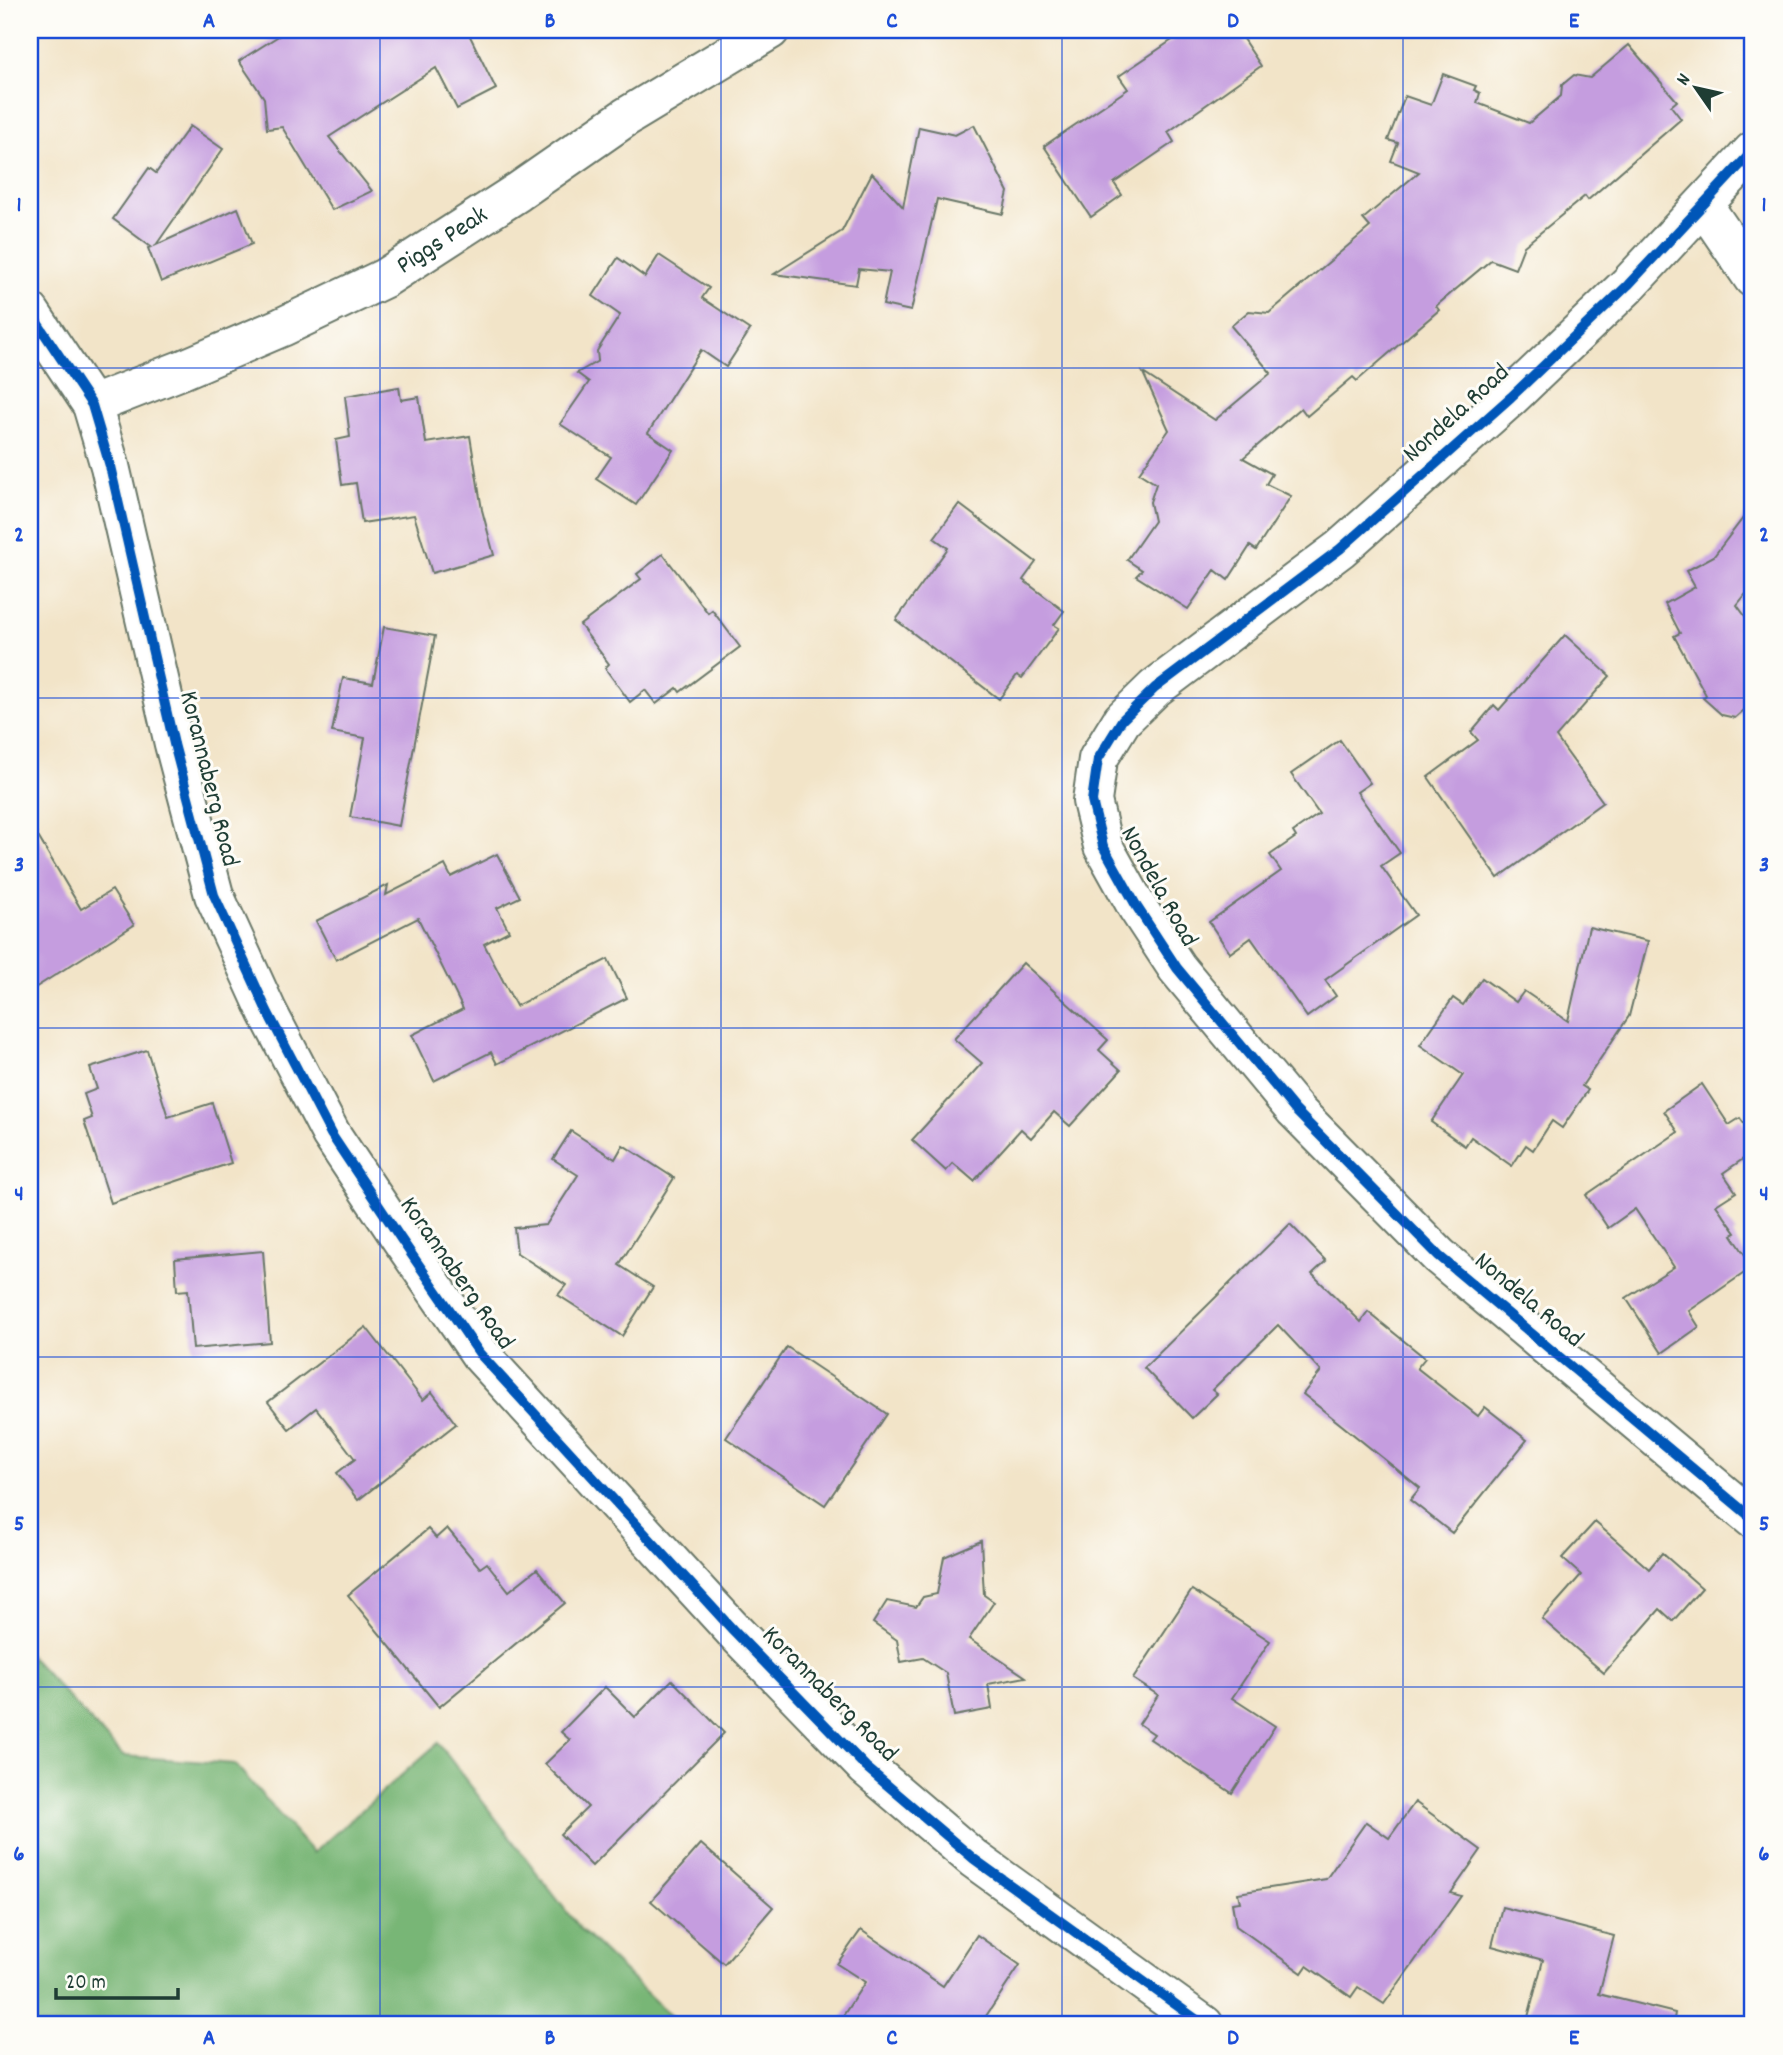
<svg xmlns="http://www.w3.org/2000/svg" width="1783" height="2055" font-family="Dekko,sans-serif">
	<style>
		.forest { fill: #78b676; stroke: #4c7a55; stroke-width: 2 }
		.building { fill: #c59ddf }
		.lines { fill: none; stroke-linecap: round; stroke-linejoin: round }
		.minor-casing { stroke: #697768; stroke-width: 42 }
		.minor { stroke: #fff; stroke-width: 38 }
		.cycleway-casing { stroke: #fdfcf7; stroke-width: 15 }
		.cycleway { stroke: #0057b8; stroke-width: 10 }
		.grid { fill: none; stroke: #1d4ed8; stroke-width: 2; stroke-opacity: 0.55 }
		.labels { text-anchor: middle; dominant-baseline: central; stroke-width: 6; stroke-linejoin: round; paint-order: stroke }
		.street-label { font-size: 26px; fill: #1f3d34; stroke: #fdfcf7 }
		.neatline { fill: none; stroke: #1d4ed8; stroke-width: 2.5 }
		.grid-label { font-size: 23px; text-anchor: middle; font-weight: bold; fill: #1d4ed8 }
	</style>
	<rect width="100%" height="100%" fill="#fdfcf7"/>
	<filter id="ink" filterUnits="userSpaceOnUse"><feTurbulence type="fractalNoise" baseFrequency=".0143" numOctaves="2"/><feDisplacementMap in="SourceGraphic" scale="14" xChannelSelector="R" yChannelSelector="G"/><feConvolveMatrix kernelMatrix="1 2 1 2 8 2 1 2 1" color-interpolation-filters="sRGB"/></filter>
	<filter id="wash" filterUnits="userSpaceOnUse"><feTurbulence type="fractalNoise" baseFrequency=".00686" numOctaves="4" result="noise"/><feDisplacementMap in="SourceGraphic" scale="28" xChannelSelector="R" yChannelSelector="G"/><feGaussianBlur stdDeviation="1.57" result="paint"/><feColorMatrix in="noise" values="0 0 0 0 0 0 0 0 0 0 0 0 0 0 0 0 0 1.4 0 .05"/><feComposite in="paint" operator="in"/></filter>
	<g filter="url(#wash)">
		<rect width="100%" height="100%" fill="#f2e4c8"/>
		<path class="forest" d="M 30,1656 L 123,1756 L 235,1764 L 313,1853 L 438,1743 L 580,1929 L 680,2025 L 30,2025 Z"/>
		<g id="blocks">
			<g class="building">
				<path d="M 288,30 L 467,30 L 496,89 L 457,109 L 436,68 L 329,137 L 372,191 L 332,210 L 282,127 L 267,129 L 264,98 L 239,61 Z"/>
				<path d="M 1187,30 L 1237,30 L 1261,66 L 1168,132 L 1174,142 L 1114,183 L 1122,195 L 1091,217 L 1044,146 L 1128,89 L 1119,76 Z"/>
				<path d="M 1629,45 L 1677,101 L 1671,106 L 1681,119 L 1588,200 L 1585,196 L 1524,246 L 1515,269 L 1491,260 L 1436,306 L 1439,310 L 1357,381 L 1353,377 L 1307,416 L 1301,408 L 1243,458 L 1272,474 L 1266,484 L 1291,496 L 1256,550 L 1250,546 L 1228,580 L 1215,570 L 1188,609 L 1136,576 L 1142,570 L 1127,560 L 1154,521 L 1150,502 L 1156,484 L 1139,473 L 1169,430 L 1143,373 L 1215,420 L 1271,373 L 1231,326 L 1249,311 L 1269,313 L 1370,227 L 1363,219 L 1419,172 L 1391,161 L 1398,143 L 1388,140 L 1405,96 L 1431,105 L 1443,74 L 1476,86 L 1474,90 L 1480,93 L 1477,103 L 1529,123 L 1561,96 L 1562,85 L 1574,75 L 1590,78 Z"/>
				<path d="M 974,125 L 1008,192 L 1003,214 L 937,199 L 911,311 L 883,305 L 890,272 L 859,269 L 856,285 L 774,274 L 842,231 L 872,173 L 903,207 L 919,127 L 955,135 Z"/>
				<path d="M 190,126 L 223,149 L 156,245 L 238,208 L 252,244 L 161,282 L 148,248 L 151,247 L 113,219 L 149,168 L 156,173 Z"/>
				<path d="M 659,255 L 709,288 L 702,298 L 750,330 L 726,367 L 701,350 L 648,433 L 673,450 L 636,505 L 596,479 L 611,457 L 560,424 L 589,382 L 577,373 L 598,361 L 597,351 L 620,315 L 593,296 L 618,258 L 645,277 Z"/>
				<path d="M 399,387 L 401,400 L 419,397 L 426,443 L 470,436 L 482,510 L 494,555 L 432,573 L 414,515 L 362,523 L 356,483 L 342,485 L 336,440 L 350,437 L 345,396 Z"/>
				<path d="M 959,504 L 1036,562 L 1023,580 L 1064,611 L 1054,625 L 1059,628 L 1022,678 L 1017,675 L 999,699 L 896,620 L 948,548 L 934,538 Z"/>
				<path d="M 1753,505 L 1753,585 L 1737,605 L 1753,627 L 1753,702 L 1735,718 L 1722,715 L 1703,698 L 1706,695 L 1674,636 L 1680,633 L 1665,604 L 1695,587 L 1686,571 L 1714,556 Z"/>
				<path d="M 663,554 L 708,613 L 712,610 L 740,647 L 680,692 L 677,688 L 656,704 L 645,690 L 630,702 L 605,668 L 609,664 L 580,625 L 641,579 L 637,574 Z"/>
				<path d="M 384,627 L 435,636 L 399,826 L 350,817 L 365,738 L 332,732 L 343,678 L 373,683 Z"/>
				<path d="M 1565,635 L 1610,676 L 1556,737 L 1603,802 L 1498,878 L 1428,777 L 1478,740 L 1471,732 L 1494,705 L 1499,710 Z"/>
				<path d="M 1340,740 L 1370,783 L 1357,792 L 1400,853 L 1381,866 L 1416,915 L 1325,980 L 1336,996 L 1307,1017 L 1251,938 L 1230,953 L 1209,922 L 1281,871 L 1270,855 L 1296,837 L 1293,832 L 1319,814 L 1291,774 Z"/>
				<path d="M 30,823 L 81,909 L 112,890 L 134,925 L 30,991 Z"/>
				<path d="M 497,854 L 520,897 L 497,908 L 509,931 L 484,944 L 516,1006 L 608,959 L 627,998 L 497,1064 L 491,1052 L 434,1081 L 412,1035 L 463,1009 L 418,918 L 336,960 L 316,921 L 388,885 L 386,895 L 445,865 L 451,877 Z"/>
				<path d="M 1589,927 L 1648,941 L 1629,1016 L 1582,1086 L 1588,1090 L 1562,1128 L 1552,1121 L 1533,1150 L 1526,1145 L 1512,1166 L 1471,1137 L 1465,1146 L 1431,1122 L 1463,1075 L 1420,1045 L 1453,998 L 1463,1005 L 1482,978 L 1516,1002 L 1524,991 L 1568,1021 Z"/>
				<path d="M 1023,963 L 1108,1040 L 1099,1050 L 1121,1070 L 1070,1126 L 1054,1112 L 1031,1138 L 1021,1129 L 974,1181 L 953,1163 L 946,1171 L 912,1140 L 982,1063 L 954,1039 Z"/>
				<path d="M 147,1050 L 168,1117 L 212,1103 L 231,1163 L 111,1203 L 84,1121 L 92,1118 L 84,1094 L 97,1089 L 90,1068 Z"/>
				<path d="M 1702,1084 L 1729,1125 L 1740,1118 L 1753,1137 L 1753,1152 L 1723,1173 L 1736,1192 L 1716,1205 L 1736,1233 L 1732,1235 L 1753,1267 L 1689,1311 L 1699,1327 L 1662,1353 L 1626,1298 L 1674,1267 L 1635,1209 L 1608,1228 L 1586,1195 L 1678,1132 L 1664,1111 Z"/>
				<path d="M 571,1131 L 615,1159 L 623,1145 L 674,1178 L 619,1265 L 653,1287 L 622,1336 L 558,1295 L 566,1285 L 517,1253 L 514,1228 L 546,1225 L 578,1175 L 553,1159 Z"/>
				<path d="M 1290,1224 L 1326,1261 L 1312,1274 L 1361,1322 L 1368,1312 L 1425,1358 L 1417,1368 L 1478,1416 L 1485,1407 L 1527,1440 L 1452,1533 L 1410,1500 L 1420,1488 L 1303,1394 L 1321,1371 L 1278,1325 L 1212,1390 L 1217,1394 L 1192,1418 L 1144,1368 Z"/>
				<path d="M 263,1251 L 270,1342 L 193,1349 L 188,1290 L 177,1291 L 175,1259 Z"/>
				<path d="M 366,1327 L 423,1400 L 432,1392 L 456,1424 L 358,1500 L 337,1473 L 355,1459 L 316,1408 L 289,1429 L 268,1402 Z"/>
				<path d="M 787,1347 L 887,1414 L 825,1505 L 726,1438 Z"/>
				<path d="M 1595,1522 L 1649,1569 L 1662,1553 L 1702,1588 L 1673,1621 L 1660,1609 L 1604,1673 L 1542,1619 L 1581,1575 L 1562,1558 Z"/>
				<path d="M 447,1528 L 480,1568 L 487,1563 L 509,1591 L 537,1569 L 565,1603 L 439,1707 L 348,1595 L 428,1529 L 436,1538 Z"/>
				<path d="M 981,1541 L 984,1595 L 994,1602 L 969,1639 L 1026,1677 L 988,1684 L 992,1709 L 954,1716 L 946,1673 L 923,1658 L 901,1662 L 897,1640 L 873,1623 L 887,1601 L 916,1607 L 923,1597 L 937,1594 L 944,1557 Z"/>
				<path d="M 1192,1590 L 1270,1641 L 1232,1698 L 1275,1726 L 1232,1793 L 1150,1739 L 1154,1734 L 1139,1724 L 1158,1695 L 1133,1679 Z"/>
				<path d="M 672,1680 L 724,1733 L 592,1866 L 560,1834 L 588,1807 L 545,1764 L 570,1740 L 561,1732 L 605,1687 L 635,1717 Z"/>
				<path d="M 1415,1802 L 1481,1850 L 1451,1893 L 1461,1896 L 1384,2004 L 1358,1987 L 1351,1997 L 1307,1966 L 1302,1973 L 1236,1926 L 1232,1903 L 1240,1902 L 1238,1893 L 1326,1879 L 1366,1822 L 1389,1838 Z"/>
				<path d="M 701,1844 L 773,1907 L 724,1964 L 651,1901 Z"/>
				<path d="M 1502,1907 L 1614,1936 L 1599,1994 L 1675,2013 L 1673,2025 L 1526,2025 L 1543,1960 L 1492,1946 Z"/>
				<path d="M 861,1930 L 943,1986 L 977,1935 L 1020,1965 L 980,2025 L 837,2025 L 865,1982 L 837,1964 Z"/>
			</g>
		</g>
	</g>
	<g filter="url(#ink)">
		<use href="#blocks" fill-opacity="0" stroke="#697768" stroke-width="2"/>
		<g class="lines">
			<g class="minor-casing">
				<g id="minor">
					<path d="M 1753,151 L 1628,285 L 1511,397 L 1340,549 L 1155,688 L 1122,720 L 1098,759 L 1092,801 L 1103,846 L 1137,907 L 1177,968 L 1295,1110 L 1439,1256 L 1753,1519"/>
					<path d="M 1704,206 L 1753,278"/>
					<path d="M 30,312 L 92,405 L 110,466 L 174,744 L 214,895 L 267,1011 L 331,1134 L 401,1239 L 480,1354 L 733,1630 L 866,1767 L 974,1859 L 1204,2025"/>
					<path id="s1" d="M 92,405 L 184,369 L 282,327 L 385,278 L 518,192 L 626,117 L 770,30"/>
				</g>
			</g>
			<use href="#minor" class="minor"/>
			<g class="cycleway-casing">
				<g id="cycleway">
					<path d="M 1753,151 L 1628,285 L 1511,397 L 1340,549 L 1155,688 L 1122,720 L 1098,759 L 1092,801 L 1103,846 L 1137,907 L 1177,968 L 1295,1110 L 1439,1256 L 1753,1519"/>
					<path d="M 30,312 L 92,405 L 110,466 L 174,744 L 214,895 L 267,1011 L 331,1134 L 401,1239 L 480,1354 L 733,1630 L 866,1767 L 974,1859 L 1204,2025"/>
				</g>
			</g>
			<use href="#cycleway" class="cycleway"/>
		</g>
	</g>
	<path class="grid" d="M 380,30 L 380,2025M 721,30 L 721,2025M 1062,30 L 1062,2025M 1403,30 L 1403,2025M 30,368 L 1753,368M 30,698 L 1753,698M 30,1028 L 1753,1028M 30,1357 L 1753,1357M 30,1687 L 1753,1687"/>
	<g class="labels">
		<g class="street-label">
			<text stroke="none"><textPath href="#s1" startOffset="388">Piggs Peak</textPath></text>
			<text transform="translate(1457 414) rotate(-42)">Nondela Road</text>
			<text transform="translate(208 779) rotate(76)">Korannaberg Road</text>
			<text transform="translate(1158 887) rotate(61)">Nondela Road</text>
			<text transform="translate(456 1274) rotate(55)">Korannaberg Road</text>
			<text transform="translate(1528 1301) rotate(40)">Nondela Road</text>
			<text transform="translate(829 1695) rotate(45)">Korannaberg Road</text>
		</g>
	</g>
	<rect width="1783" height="2055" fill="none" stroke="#fdfcf7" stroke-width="77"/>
	<g transform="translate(1696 88) rotate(304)" stroke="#fdfcf7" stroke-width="5" paint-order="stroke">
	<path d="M0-5L12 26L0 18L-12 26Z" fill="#1f3d34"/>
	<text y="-10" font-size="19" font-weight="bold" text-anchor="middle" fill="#1f3d34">N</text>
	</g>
	<path d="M56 1988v10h122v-10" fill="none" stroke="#1f3d34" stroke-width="3.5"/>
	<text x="66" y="1988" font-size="21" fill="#1f3d34" stroke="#fdfcf7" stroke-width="5" paint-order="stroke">20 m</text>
	<rect x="38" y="38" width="1706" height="1978" class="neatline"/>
	<g class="grid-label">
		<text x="209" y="27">A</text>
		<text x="550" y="27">B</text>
		<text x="892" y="27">C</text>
		<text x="1233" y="27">D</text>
		<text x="1574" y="27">E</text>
		<text x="19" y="211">1</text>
		<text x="1764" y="211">1</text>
		<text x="19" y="541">2</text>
		<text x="1764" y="541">2</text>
		<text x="19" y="871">3</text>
		<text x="1764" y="871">3</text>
		<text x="19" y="1200">4</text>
		<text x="1764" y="1200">4</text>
		<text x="19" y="1530">5</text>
		<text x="1764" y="1530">5</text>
		<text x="19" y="1860">6</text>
		<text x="1764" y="1860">6</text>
		<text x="209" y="2044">A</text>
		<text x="550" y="2044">B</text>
		<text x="892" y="2044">C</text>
		<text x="1233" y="2044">D</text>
		<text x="1574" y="2044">E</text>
	</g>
</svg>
